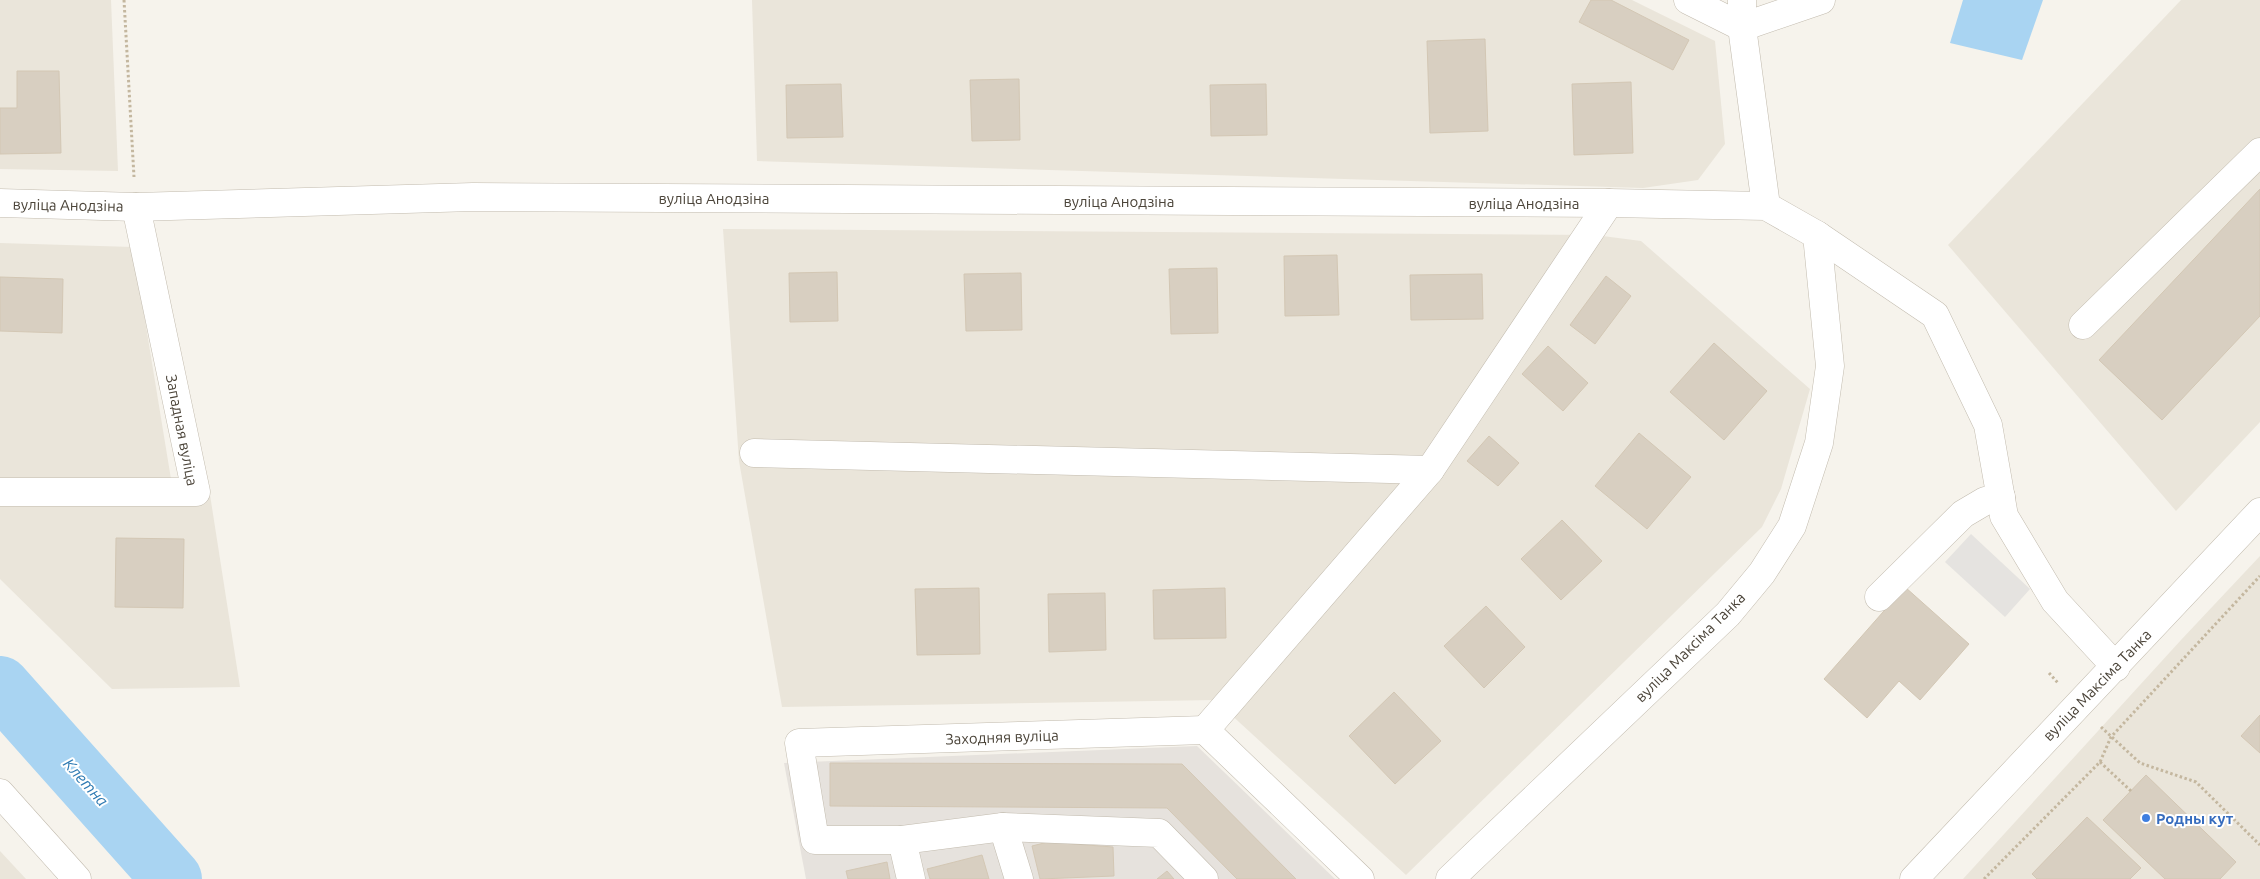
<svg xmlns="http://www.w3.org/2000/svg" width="2260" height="879" font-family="Ubuntu,sans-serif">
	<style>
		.residential { fill: #eae5da }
		.industrial { fill: #e6e2dd }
		.parking { fill: #e5e3e0 }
		.water { fill: #a9d4f2 }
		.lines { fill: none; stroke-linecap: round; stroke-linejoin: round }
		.river { stroke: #a9d4f2; stroke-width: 60 }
		.building { fill: #d8cfc1; stroke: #d3c7b4 }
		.minor-casing { stroke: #c2bbae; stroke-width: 29 }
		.path { stroke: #c4b79f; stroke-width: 3; stroke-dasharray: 2.5 2.5; stroke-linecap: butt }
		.minor { stroke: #fff; stroke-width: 28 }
		.shop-dot { fill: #3f7fe0; stroke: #fff; stroke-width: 2 }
		.labels { text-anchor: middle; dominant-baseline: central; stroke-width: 4; stroke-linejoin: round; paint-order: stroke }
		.street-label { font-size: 15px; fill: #4b4439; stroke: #fff }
		.shop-label { font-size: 15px; font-weight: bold; fill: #366cbe; stroke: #fff; text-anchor: start }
		.water-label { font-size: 16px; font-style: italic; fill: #2e7ab2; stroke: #fff }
	</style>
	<rect width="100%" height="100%" fill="#f6f3ec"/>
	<g class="residential">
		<path d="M 0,0 L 111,0 L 118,171 L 0,169 Z"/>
		<path d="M 752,0 L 1632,0 L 1715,41 L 1725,144 L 1698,180 L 1643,188 L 757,161 Z"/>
		<path d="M 2181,0 L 2260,0 L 2260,422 L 2176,511 L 1948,245 Z"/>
		<path d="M 723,229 L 1595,235 L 1641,241 L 1810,389 L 1781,489 L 1762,527 L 1406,875 L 1215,700 L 782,707 L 739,461 Z"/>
		<path d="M 0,243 L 133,247 L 171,479 L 208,482 L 240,687 L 112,689 L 0,579 Z"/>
		<path d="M 2260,556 L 2260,879 L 1963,879 L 2181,640 Z"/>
		<path d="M 0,851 L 26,879 L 0,879 Z"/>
	</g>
	<path class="industrial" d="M 1197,746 L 1335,879 L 806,879 L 784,763 Z"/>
	<path class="parking" d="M 1971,534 L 2030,589 L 2005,617 L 1945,562 Z"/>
	<path class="water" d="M 1963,0 L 2043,0 L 2022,60 L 1950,43 Z"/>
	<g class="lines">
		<path class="river" d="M 0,686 L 172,879"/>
	</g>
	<g class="building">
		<path d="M 1591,0 L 1611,0 L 1689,40 L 1673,70 L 1579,22 Z"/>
		<path d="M 1485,39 L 1488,131 L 1430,133 L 1427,41 Z"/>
		<path d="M 17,71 L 59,71 L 61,153 L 0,154 L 0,108 L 17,108 Z"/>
		<path d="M 1019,79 L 1020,140 L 972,141 L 970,80 Z"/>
		<path d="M 1631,82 L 1633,153 L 1574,155 L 1572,84 Z"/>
		<path d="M 841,84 L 843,137 L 787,138 L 786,85 Z"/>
		<path d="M 1266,84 L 1267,135 L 1211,136 L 1210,85 Z"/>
		<path d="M 2260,189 L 2260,316 L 2162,420 L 2099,360 Z"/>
		<path d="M 1337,255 L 1339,315 L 1285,316 L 1284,256 Z"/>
		<path d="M 1217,268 L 1218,333 L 1171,334 L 1169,269 Z"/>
		<path d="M 837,272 L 838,321 L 790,322 L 789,273 Z"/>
		<path d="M 1021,273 L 1022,330 L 966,331 L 964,274 Z"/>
		<path d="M 1482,274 L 1483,319 L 1411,320 L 1410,275 Z"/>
		<path d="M 1606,276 L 1631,296 L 1595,344 L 1570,325 Z"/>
		<path d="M 0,277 L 63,279 L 62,333 L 0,331 Z"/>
		<path d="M 1714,343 L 1767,391 L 1724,440 L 1670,392 Z"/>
		<path d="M 1548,346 L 1588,383 L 1563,411 L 1522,374 Z"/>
		<path d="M 1639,433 L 1691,477 L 1647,529 L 1595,486 Z"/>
		<path d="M 1489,436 L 1519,463 L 1498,486 L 1467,461 Z"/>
		<path d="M 1562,520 L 1602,561 L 1561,600 L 1521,559 Z"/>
		<path d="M 116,538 L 184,539 L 183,608 L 115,607 Z"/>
		<path d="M 1905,587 L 1969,644 L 1920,700 L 1899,681 L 1867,718 L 1824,679 Z"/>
		<path d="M 979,588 L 980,654 L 917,655 L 915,589 Z"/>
		<path d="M 1225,588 L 1226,638 L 1154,639 L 1153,590 Z"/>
		<path d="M 1105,593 L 1106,650 L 1049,652 L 1048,594 Z"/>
		<path d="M 1486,606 L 1525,647 L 1484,688 L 1444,646 Z"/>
		<path d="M 1394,692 L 1441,741 L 1395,784 L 1349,736 Z"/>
		<path d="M 2260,715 L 2260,753 L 2241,736 Z"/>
		<path d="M 830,763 L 1182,764 L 1296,879 L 1237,879 L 1167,808 L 830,806 Z"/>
		<path d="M 2146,775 L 2236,862 L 2220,879 L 2165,879 L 2103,820 Z"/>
		<path d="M 2087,817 L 2141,868 L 2130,879 L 2037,879 L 2032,874 Z"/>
		<path d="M 1048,842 L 1113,847 L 1114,876 L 1040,879 L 1032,846 Z"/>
		<path d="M 982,855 L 989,879 L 930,879 L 927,869 Z"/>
		<path d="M 887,862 L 890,879 L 848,879 L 846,871 Z"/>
		<path d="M 1167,871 L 1174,879 L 1157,879 Z"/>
	</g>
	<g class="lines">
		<g class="minor-casing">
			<g id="minor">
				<path d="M 1688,0 L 1742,27 L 1766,206"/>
				<path d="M 1742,0 L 1742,27 L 1821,0"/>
				<path d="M 0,203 L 136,207 L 473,197 L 1609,203 L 1766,206 L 1817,235 L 1830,366 L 1819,443 L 1792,526 L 1762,573 L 1728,614 L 1450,879"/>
				<path d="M 1817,235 L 1935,315 L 1988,425 L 2004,516 L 2055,601 L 2116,667"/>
				<path d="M 2083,325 L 2260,152"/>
				<path d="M 754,453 L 1430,470"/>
				<path d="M 0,492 L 196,492 L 136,207"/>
				<path d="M 1879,597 L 1963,514 L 1985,501 L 2001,497"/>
				<path d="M 1205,730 L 1430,470 L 1609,203"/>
				<path d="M 1205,730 L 1360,879"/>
				<path d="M 0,793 L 77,879"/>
				<path d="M 1003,827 L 1019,879"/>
				<path d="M 902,840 L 911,879"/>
				<path d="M 1204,879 L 1159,833 L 1003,827 L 902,840 L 815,840 L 799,743 L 1205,730"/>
				<path d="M 1914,879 L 2260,512"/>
			</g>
		</g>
		<g class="path">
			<path d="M 124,0 L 134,177"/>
			<path d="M 2049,673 L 2058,683"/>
			<path d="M 2101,727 L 2140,763 L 2196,782 L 2260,845"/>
			<path d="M 2100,762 L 2131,791"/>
			<path d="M 1984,879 L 2100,762 L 2111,737 L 2260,576"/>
		</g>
		<use href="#minor" class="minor"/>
	</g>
	<circle class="shop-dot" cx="2146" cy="818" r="5"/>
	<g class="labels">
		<g class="street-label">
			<text x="714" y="198">вуліца Анодзіна</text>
			<text x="1119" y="201">вуліца Анодзіна</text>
			<text x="1524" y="203">вуліца Анодзіна</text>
			<text transform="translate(68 205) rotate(1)">вуліца Анодзіна</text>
			<text transform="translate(182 430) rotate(79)">Западная вуліца</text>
			<text transform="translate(1690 647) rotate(-45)">вуліца Максіма Танка</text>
			<text transform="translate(2097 685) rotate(-46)">вуліца Максіма Танка</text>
			<text transform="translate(1002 737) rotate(-2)">Заходняя вуліца</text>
		</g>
		<g class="shop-label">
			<text x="2156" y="818">Родны кут</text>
		</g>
		<g class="water-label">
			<text transform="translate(86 782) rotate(48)">Клетна</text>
		</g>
	</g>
</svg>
